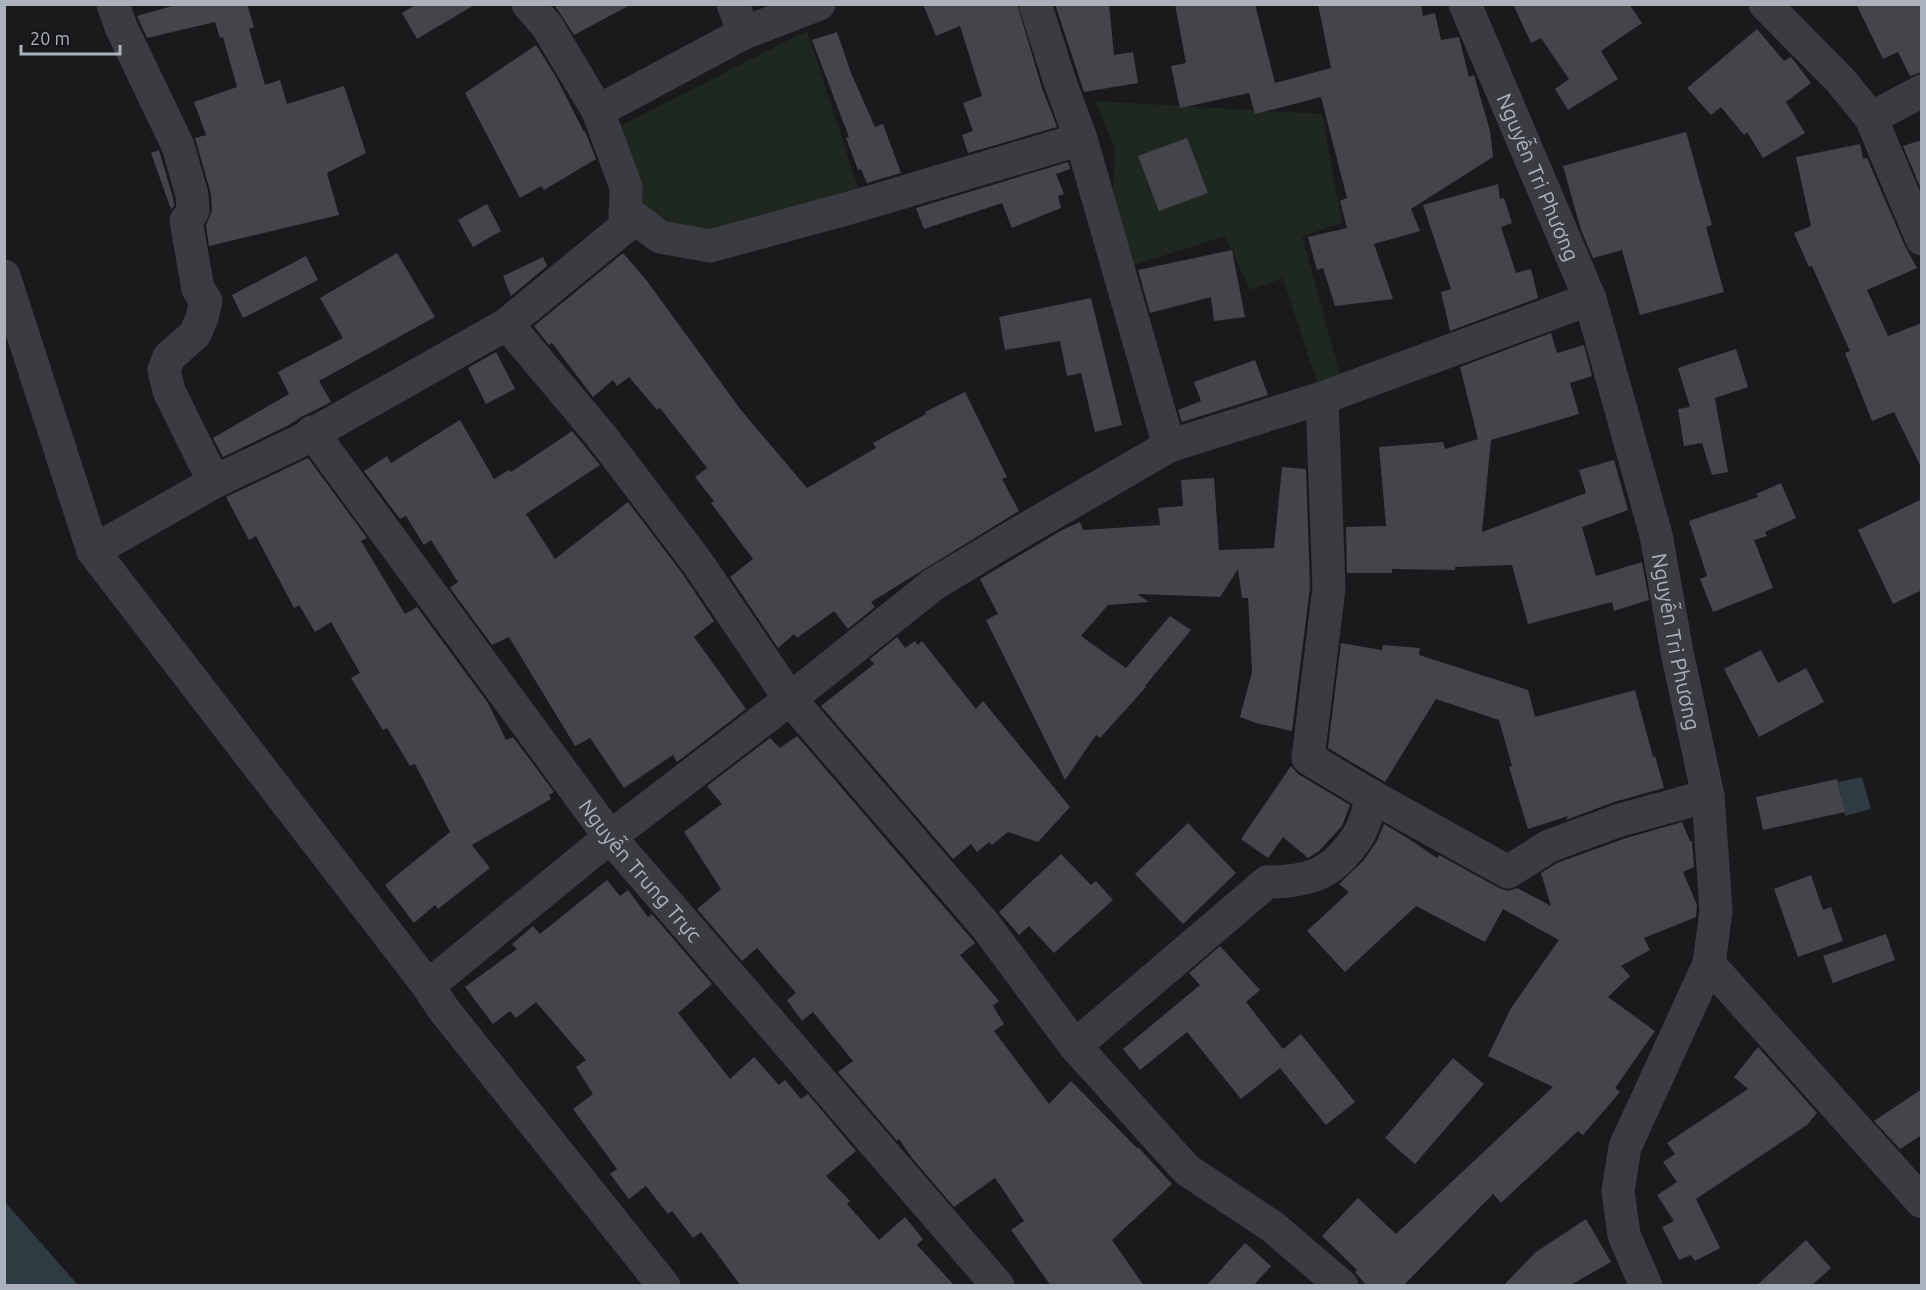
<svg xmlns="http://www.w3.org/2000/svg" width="1926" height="1290" font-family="Ubuntu,sans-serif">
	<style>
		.green { fill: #1f2820 }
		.water { fill: #2e3b42 }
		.building { fill: #44454a }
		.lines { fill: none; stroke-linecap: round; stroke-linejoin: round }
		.minor { stroke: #3b3c42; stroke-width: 33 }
		.labels { text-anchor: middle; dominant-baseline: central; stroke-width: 4.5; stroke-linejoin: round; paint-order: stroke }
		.street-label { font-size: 21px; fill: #abb2bd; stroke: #151518 }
	</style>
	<rect width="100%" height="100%" fill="#1a1a1d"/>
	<g class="green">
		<path d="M 807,31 L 860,194 L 710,246 L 638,221 L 620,126 Z"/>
		<path d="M 1095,101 L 1322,114 L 1342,223 L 1302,236 L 1341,378 L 1322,398 L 1283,278 L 1250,290 L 1225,236 L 1134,265 L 1111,242 L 1115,149 Z"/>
	</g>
	<g class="water">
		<path d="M 1862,777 L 1871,809 L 1845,816 L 1838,782 Z"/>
		<path d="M 5,1202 L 78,1285 L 5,1285 Z"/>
	</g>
	<g class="building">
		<path d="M 179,4 L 247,4 L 254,27 L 249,29 L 265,85 L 280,80 L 287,104 L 344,86 L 366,153 L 327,173 L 339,215 L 209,246 L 206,225 L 212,211 L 211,194 L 195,138 L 206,135 L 194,102 L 237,87 L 223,37 L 220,38 L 215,22 L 147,38 L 137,16 Z"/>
		<path d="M 417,4 L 476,4 L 417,39 L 402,13 Z"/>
		<path d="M 554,4 L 632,4 L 574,35 Z"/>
		<path d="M 923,4 L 1017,4 L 1042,88 L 1057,127 L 968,153 L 962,135 L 973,131 L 963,103 L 982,96 L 960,26 L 936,36 Z"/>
		<path d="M 1055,4 L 1109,4 L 1114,55 L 1133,52 L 1138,83 L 1084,92 Z"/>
		<path d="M 1175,4 L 1255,4 L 1275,83 L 1331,68 L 1318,4 L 1421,4 L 1423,16 L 1435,13 L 1441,40 L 1459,37 L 1469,77 L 1474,75 L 1490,131 L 1493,157 L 1411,209 L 1420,231 L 1374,244 L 1393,299 L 1335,306 L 1323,268 L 1317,270 L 1308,237 L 1347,228 L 1340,201 L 1347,198 L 1321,97 L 1255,114 L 1249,93 L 1180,108 L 1171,66 L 1186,63 Z"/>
		<path d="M 1513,4 L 1629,4 L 1642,23 L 1601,51 L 1618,79 L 1568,110 L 1555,89 L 1569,79 L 1541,38 L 1531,43 Z"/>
		<path d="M 1856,4 L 1922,4 L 1922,72 L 1910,76 L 1898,52 L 1883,59 Z"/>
		<path d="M 1757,29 L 1784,61 L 1791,57 L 1811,83 L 1786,102 L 1805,133 L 1763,158 L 1747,132 L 1744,135 L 1721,107 L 1711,115 L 1687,88 Z"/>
		<path d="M 837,32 L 851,73 L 875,127 L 883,124 L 901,173 L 867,183 L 861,169 L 858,170 L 846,138 L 849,137 L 812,40 Z"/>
		<path d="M 536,45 L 556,77 L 584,132 L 585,131 L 596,159 L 544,190 L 541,186 L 520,198 L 465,93 Z"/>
		<path d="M 1686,132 L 1712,225 L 1706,227 L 1724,292 L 1640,315 L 1622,250 L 1593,258 L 1581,230 L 1563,166 Z"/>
		<path d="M 1187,138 L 1208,193 L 1159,211 L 1138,156 Z"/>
		<path d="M 1922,140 L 1922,189 L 1921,189 L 1903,146 Z"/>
		<path d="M 1860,144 L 1863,159 L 1867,158 L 1905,246 L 1917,268 L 1867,290 L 1888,336 L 1922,323 L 1922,469 L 1894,412 L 1872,421 L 1845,353 L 1850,351 L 1812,266 L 1809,267 L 1794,233 L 1811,226 L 1796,157 Z"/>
		<path d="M 159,150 L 173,198 L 174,206 L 171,209 L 151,153 Z"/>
		<path d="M 1068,162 L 1070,169 L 1056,174 L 1064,194 L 1058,196 L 1061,208 L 1012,228 L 1002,203 L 924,229 L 916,208 Z"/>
		<path d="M 1498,184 L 1500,199 L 1504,198 L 1512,223 L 1501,227 L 1516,273 L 1531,269 L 1538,298 L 1450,331 L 1441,292 L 1451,289 L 1423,205 Z"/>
		<path d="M 487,204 L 501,231 L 473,247 L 458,220 Z"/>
		<path d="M 1232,250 L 1245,317 L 1214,321 L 1211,297 L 1150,313 L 1138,270 Z"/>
		<path d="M 397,253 L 435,317 L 319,381 L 331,402 L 301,417 L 289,425 L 223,457 L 213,438 L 289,394 L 278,372 L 343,338 L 320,298 Z"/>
		<path d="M 623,253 L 647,281 L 741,410 L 807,488 L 876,448 L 873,443 L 926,414 L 925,412 L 965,392 L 1007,477 L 1002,479 L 1019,511 L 871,602 L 875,607 L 848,629 L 834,611 L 797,638 L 794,634 L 778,648 L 730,577 L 753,559 L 711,503 L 714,501 L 695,477 L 707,468 L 660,408 L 657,410 L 629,377 L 617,386 L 613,380 L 593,397 L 552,343 L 549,345 L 534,326 Z"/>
		<path d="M 306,256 L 318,280 L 243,318 L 232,295 Z"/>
		<path d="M 543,257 L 547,266 L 511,296 L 503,276 Z"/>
		<path d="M 1091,298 L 1122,425 L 1095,432 L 1081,373 L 1067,376 L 1060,341 L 1005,350 L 999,317 Z"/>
		<path d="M 1551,333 L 1557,353 L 1584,345 L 1592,376 L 1570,383 L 1579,414 L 1491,440 L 1482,532 L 1586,493 L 1579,470 L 1614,460 L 1628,510 L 1582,527 L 1596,576 L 1642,562 L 1649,600 L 1614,611 L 1612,602 L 1528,624 L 1512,565 L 1455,567 L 1455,570 L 1392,569 L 1392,573 L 1347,573 L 1346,527 L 1386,526 L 1379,447 L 1443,442 L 1445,449 L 1478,439 L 1460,367 Z"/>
		<path d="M 1736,349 L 1748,387 L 1715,398 L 1728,472 L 1712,475 L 1702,443 L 1684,446 L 1678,409 L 1690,407 L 1678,368 Z"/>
		<path d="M 496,352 L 515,389 L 486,404 L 468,368 Z"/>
		<path d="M 1255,360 L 1268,395 L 1182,422 L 1178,410 L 1201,401 L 1194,382 Z"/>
		<path d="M 460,420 L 494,479 L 509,470 L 511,472 L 572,431 L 600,465 L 526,514 L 555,559 L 628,502 L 682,573 L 714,621 L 694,637 L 746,709 L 677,762 L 673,755 L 624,788 L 590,738 L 575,746 L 509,637 L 492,645 L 450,588 L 458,582 L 431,540 L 424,545 L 406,516 L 400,519 L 364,471 L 387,456 L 391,463 Z"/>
		<path d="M 308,458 L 367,538 L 361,541 L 405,614 L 417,607 L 488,703 L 506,740 L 513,737 L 554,792 L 549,795 L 551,799 L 472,845 L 490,868 L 438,909 L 435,905 L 414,923 L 385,885 L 450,832 L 415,764 L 410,766 L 387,728 L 383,730 L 351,678 L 360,673 L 331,622 L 315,632 L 299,605 L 294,608 L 256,536 L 249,540 L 226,497 Z"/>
		<path d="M 1282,467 L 1306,469 L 1310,587 L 1292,731 L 1256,723 L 1240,717 L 1252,672 L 1248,598 L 1242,598 L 1238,569 L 1220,597 L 1137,594 L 1149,602 L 1108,605 L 1081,636 L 1126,668 L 1170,616 L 1191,630 L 1145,686 L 1146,687 L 1100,738 L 1096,735 L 1065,780 L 986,620 L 998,614 L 980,579 L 1062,530 L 1080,522 L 1083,530 L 1160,525 L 1158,508 L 1183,506 L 1181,480 L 1214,478 L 1219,550 L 1274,548 Z"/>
		<path d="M 1781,483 L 1796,518 L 1765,532 L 1767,536 L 1754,540 L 1773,588 L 1713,612 L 1700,579 L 1707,576 L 1689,521 L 1758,497 L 1756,494 Z"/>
		<path d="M 1922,499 L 1922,590 L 1893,604 L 1858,530 Z"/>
		<path d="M 897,637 L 905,648 L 915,641 L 918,645 L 922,641 L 976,709 L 983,701 L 1070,807 L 1038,842 L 1008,832 L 992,845 L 989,842 L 977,852 L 971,844 L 953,859 L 821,706 L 874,664 L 870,659 Z"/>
		<path d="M 1341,643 L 1382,650 L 1383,645 L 1420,648 L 1419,655 L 1528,690 L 1535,717 L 1635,690 L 1653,757 L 1655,756 L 1664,788 L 1614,802 L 1566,820 L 1568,816 L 1528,829 L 1509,767 L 1512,766 L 1499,720 L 1436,699 L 1385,782 L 1328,748 Z"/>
		<path d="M 1761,650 L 1778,683 L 1806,668 L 1824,702 L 1759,737 L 1724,669 Z"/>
		<path d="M 797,736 L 975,943 L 960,955 L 999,1001 L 993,1006 L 1004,1024 L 994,1031 L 1049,1104 L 1071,1081 L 1137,1148 L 1138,1147 L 1172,1184 L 1112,1240 L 1144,1286 L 1051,1286 L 1011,1230 L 1024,1221 L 995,1178 L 954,1207 L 912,1158 L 899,1139 L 897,1141 L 838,1072 L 853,1061 L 813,1012 L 802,1021 L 787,1000 L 796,993 L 757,948 L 742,961 L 697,909 L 721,889 L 684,832 L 722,804 L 707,786 L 770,738 L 780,748 Z"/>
		<path d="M 1291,766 L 1298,774 L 1350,805 L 1342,826 L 1319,851 L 1308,858 L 1283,837 L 1268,858 L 1241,839 Z"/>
		<path d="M 1837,779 L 1845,812 L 1763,830 L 1756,797 Z"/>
		<path d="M 1682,822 L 1690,841 L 1692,841 L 1694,867 L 1683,872 L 1697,905 L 1696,917 L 1644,938 L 1650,950 L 1621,966 L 1630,976 L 1608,997 L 1655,1031 L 1615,1088 L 1620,1092 L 1583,1135 L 1578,1131 L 1501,1203 L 1493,1194 L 1403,1286 L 1367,1286 L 1355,1272 L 1357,1270 L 1322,1236 L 1358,1198 L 1396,1234 L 1553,1087 L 1488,1056 L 1511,1008 L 1559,940 L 1503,909 L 1485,942 L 1416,906 L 1345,972 L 1307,931 L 1349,892 L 1339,884 L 1364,860 L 1377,841 L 1384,824 L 1409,839 L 1437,858 L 1439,855 L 1499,888 L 1508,891 L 1517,888 L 1551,906 L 1541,873 L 1557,863 L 1626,838 Z"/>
		<path d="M 1188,823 L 1236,873 L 1183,924 L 1135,874 Z"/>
		<path d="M 1061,854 L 1091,885 L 1096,881 L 1113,900 L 1054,953 L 1029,926 L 1019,935 L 999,912 Z"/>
		<path d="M 1811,875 L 1823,910 L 1831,907 L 1843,941 L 1798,957 L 1774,889 Z"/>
		<path d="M 607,880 L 620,896 L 628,890 L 648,917 L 652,914 L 712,984 L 678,1013 L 730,1079 L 754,1057 L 779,1085 L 785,1080 L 801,1099 L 808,1094 L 856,1151 L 826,1176 L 850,1201 L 847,1204 L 879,1240 L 905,1217 L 923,1239 L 917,1245 L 955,1286 L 741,1286 L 701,1232 L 693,1238 L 672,1211 L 668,1214 L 646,1186 L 629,1199 L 610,1174 L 617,1169 L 573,1109 L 593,1094 L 576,1067 L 586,1060 L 536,1002 L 516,1018 L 510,1011 L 493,1024 L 465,987 L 517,949 L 512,944 L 533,926 L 540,934 Z"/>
		<path d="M 1886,934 L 1895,960 L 1833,983 L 1823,956 Z"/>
		<path d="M 1220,946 L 1260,990 L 1246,1002 L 1283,1049 L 1301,1034 L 1355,1102 L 1326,1125 L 1280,1068 L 1241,1099 L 1187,1032 L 1140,1070 L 1123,1049 L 1200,985 L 1189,973 Z"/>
		<path d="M 1758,1047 L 1817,1113 L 1807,1125 L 1696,1199 L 1720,1248 L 1695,1261 L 1691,1255 L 1679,1260 L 1662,1227 L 1674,1221 L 1657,1195 L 1677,1182 L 1663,1162 L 1675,1154 L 1667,1143 L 1748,1089 L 1734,1077 Z"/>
		<path d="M 1453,1058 L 1484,1084 L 1415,1164 L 1385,1138 Z"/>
		<path d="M 1922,1089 L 1922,1135 L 1900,1149 L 1874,1121 Z"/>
		<path d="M 1586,1219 L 1611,1262 L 1569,1286 L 1503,1286 L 1536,1252 Z"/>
		<path d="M 1806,1240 L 1831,1268 L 1811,1286 L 1756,1286 Z"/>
		<path d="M 1245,1243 L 1271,1266 L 1253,1286 L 1206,1286 Z"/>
	</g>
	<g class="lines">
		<g class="minor">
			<path d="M 113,4 L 121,27 L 178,146 L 192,195 L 193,211 L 186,221 L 198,289 L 206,301 L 202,318 L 195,334 L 169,357 L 164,370 L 169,391 L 204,462 L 216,481"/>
			<path d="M 733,4 L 744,33"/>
			<path d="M 1035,4 L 1060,82 L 1081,139 L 1169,446"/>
			<path id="s1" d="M 1465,4 L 1590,299 L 1656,535 L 1677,652 L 1708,796 L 1716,911 L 1709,964 L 1625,1147 L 1618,1191 L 1624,1235 L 1646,1286"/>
			<path d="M 1765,4 L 1841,81 L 1871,118 L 1922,239"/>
			<path d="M 598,111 L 744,33 L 819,4"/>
			<path d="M 1871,118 L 1922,91"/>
			<path d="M 625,210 L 660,237 L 710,246 L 860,205 L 1081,139"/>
			<path d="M 4,276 L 93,551 L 428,986 L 444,1010 L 664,1286"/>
			<path d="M 507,324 L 602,437 L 697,562 L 790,699 L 985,925 L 1075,1046 L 1187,1170 L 1273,1227 L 1342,1286"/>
			<path d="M 1322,398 L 1329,588 L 1308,758 L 1373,797 L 1508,872 L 1549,846 L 1620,820 L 1708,796"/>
			<path id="s2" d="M 312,432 L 610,837 L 998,1286"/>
			<path d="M 93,551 L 216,481 L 298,442 L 507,324 L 625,227 L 626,187 L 598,111 L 547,26 L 528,4"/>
			<path d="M 1709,964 L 1922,1202"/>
			<path d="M 428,986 L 610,837 L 790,699 L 934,584 L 1019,533 L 1169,446 L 1322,398 L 1590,299"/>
			<path d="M 1075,1046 L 1267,882 C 1311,882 1334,873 1358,836 C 1365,825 1368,809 1373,797"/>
		</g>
	</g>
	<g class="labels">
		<g class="street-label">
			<text stroke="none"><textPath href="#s1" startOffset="188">Nguyễn Tri Phương</textPath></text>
			<text stroke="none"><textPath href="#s1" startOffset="674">Nguyễn Tri Phương</textPath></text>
			<text stroke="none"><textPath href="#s2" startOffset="548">Nguyễn Trung Trực</textPath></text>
		</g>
	</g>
	<rect width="1926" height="1290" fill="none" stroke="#abb2bd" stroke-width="12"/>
	<path d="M21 45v9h99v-9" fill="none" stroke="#abb2bd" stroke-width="3"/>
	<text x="30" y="45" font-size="18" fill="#abb2bd" stroke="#151518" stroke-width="4.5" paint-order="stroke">20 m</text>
</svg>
